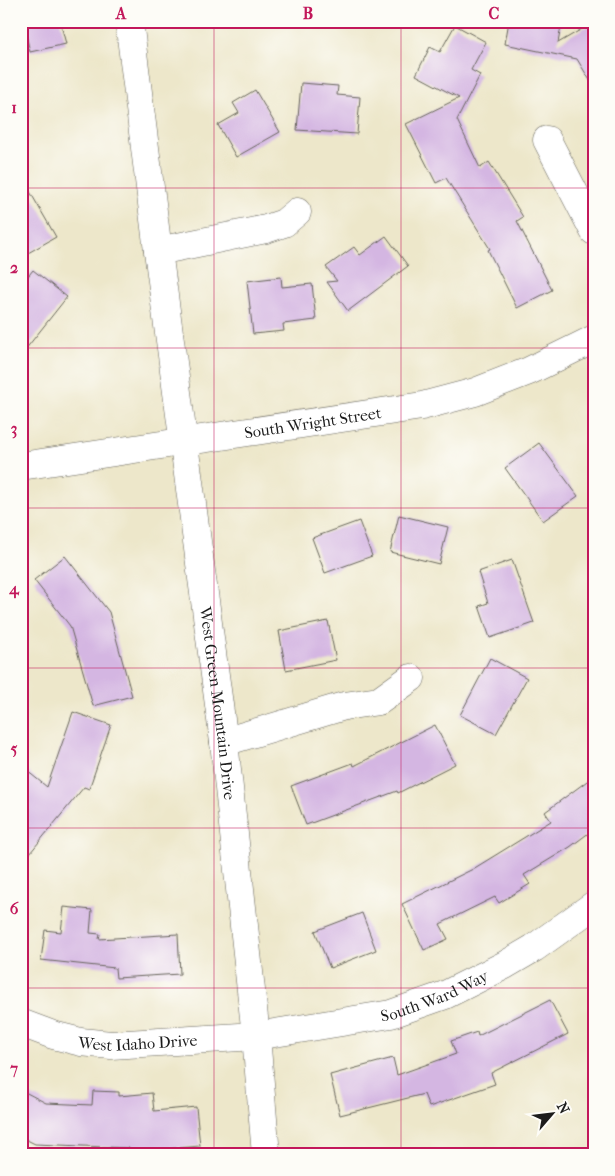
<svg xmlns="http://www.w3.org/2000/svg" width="615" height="1176" font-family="'IM FELL French Canon',serif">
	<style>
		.building { fill: #d4b6e2 }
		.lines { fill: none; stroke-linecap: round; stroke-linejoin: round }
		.minor-casing { stroke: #656359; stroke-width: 29 }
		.minor { stroke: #fff; stroke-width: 28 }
		.grid { fill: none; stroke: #c2185b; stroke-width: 1; stroke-opacity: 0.55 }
		.labels { text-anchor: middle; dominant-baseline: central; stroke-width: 5; stroke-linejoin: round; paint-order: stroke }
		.street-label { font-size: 16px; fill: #1c1c1c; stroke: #fdfcf7 }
		.neatline { fill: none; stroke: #c2185b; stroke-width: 2 }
		.grid-label { font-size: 16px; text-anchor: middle; font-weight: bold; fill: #c2185b }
	</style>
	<rect width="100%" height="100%" fill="#fdfcf7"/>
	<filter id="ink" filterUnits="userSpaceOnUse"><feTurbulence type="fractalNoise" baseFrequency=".02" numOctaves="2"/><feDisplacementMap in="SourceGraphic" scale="10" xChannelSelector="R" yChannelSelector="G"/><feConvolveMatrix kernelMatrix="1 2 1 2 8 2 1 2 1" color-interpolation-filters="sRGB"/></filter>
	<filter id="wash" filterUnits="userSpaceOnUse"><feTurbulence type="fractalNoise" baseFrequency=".0096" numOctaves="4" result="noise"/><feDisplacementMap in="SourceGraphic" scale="20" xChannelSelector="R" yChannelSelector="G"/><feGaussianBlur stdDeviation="1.12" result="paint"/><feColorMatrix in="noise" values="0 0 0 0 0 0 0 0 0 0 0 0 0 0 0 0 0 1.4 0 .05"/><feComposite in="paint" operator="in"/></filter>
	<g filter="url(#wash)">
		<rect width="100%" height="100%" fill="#ede7ca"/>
		<g id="blocks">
			<g class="building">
				<path d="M 23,21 L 60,21 L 66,44 L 30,52 Z"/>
				<path d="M 509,21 L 562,21 L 558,43 L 594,22 L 594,87 L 577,59 L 505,44 Z"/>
				<path d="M 455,25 L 486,42 L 471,70 L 480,75 L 457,120 L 480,168 L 489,162 L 523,217 L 517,221 L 552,290 L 517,308 L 488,250 L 490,249 L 446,178 L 436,183 L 406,124 L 459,98 L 416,75 L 430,47 L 440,52 Z"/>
				<path d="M 301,83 L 338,86 L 337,95 L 360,97 L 357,134 L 297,130 Z"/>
				<path d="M 255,90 L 280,132 L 236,157 L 218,125 L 239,113 L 233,103 Z"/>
				<path d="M 21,176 L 56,237 L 21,257 Z"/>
				<path d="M 386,236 L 408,266 L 348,311 L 327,282 L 337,281 L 326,267 L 354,247 L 360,255 Z"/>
				<path d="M 33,270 L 67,297 L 21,355 L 21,285 Z"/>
				<path d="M 281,277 L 282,287 L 312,284 L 316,320 L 283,324 L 284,331 L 253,334 L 247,281 Z"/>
				<path d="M 539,443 L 578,496 L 543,521 L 505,468 Z"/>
				<path d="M 399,515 L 448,527 L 439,564 L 390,552 Z"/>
				<path d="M 359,521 L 372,556 L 325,573 L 312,538 Z"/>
				<path d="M 65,556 L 109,612 L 132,696 L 93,706 L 70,626 L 34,580 Z"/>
				<path d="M 512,560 L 534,623 L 490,638 L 479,606 L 488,603 L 478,572 Z"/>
				<path d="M 328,621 L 336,660 L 286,670 L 279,631 Z"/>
				<path d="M 490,658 L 527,678 L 496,734 L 460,715 Z"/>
				<path d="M 73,712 L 111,725 L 89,789 L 84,787 L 21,864 L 21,766 L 47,787 Z"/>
				<path d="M 435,725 L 455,764 L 398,793 L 397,791 L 306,825 L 291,786 L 353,763 L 354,766 Z"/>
				<path d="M 594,776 L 594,829 L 570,847 L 524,875 L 530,884 L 499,903 L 495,897 L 440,924 L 448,939 L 424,950 L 402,904 L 473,869 L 551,821 L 545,812 Z"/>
				<path d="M 64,907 L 92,910 L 90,933 L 100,934 L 99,939 L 178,934 L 180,974 L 116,978 L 115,968 L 41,960 L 45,930 L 61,932 Z"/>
				<path d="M 362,913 L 376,950 L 330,968 L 315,931 Z"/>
				<path d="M 550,1000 L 568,1034 L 491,1073 L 495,1084 L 429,1107 L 424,1094 L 340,1115 L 330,1075 L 393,1058 L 397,1075 L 456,1054 L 451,1041 L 477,1032 L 478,1036 Z"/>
				<path d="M 21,1090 L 46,1103 L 92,1105 L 93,1091 L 119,1092 L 119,1096 L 152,1093 L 154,1111 L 196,1107 L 200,1146 L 131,1152 L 130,1148 L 35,1144 L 21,1137 Z"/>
			</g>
		</g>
	</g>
	<g filter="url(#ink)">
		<use href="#blocks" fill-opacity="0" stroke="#656359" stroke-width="1"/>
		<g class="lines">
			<g class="minor-casing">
				<g id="minor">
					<path id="s1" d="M 129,21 L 158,251 L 224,742 L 256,1036 L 266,1155"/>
					<path d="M 547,140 L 594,231"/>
					<path d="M 158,251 L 266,229 L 284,223 L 297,212"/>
					<path id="s2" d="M 21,466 L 422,406 L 475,392 L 529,371 L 594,339"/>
					<path d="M 224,742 L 344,706 L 379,701 L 411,678"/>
					<path id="s3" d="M 21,1023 L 53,1035 L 81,1042 L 111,1045 L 256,1036 L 391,1014 L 445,995 L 505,965 L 534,948 L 594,905"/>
				</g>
			</g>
			<use href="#minor" class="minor"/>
		</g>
	</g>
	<path class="grid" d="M 214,21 L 214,1155M 401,21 L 401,1155M 21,188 L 594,188M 21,348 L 594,348M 21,508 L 594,508M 21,668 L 594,668M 21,828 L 594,828M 21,988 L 594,988"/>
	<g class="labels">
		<g class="street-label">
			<text stroke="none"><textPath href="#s2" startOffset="295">South Wright Street</textPath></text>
			<text stroke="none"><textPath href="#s1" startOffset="688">West Green Mountain Drive</textPath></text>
			<text stroke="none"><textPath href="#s3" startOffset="422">South Ward Way</textPath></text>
			<text stroke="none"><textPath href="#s3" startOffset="120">West Idaho Drive</textPath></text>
		</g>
	</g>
	<rect width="615" height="1176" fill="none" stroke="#fdfcf7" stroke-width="55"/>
	<g transform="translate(552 1114) rotate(62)" stroke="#fdfcf7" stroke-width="4" paint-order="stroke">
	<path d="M0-4L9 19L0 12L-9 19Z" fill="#1c1c1c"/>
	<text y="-8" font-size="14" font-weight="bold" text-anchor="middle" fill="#1c1c1c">N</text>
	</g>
	<rect x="28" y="28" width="560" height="1120" class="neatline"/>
	<g class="grid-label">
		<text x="121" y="19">A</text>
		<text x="308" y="19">B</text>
		<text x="494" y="19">C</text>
		<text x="14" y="113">1</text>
		<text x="14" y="273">2</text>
		<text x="14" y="434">3</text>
		<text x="14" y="594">4</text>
		<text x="14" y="754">5</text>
		<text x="14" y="914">6</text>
		<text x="14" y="1074">7</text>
	</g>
</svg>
